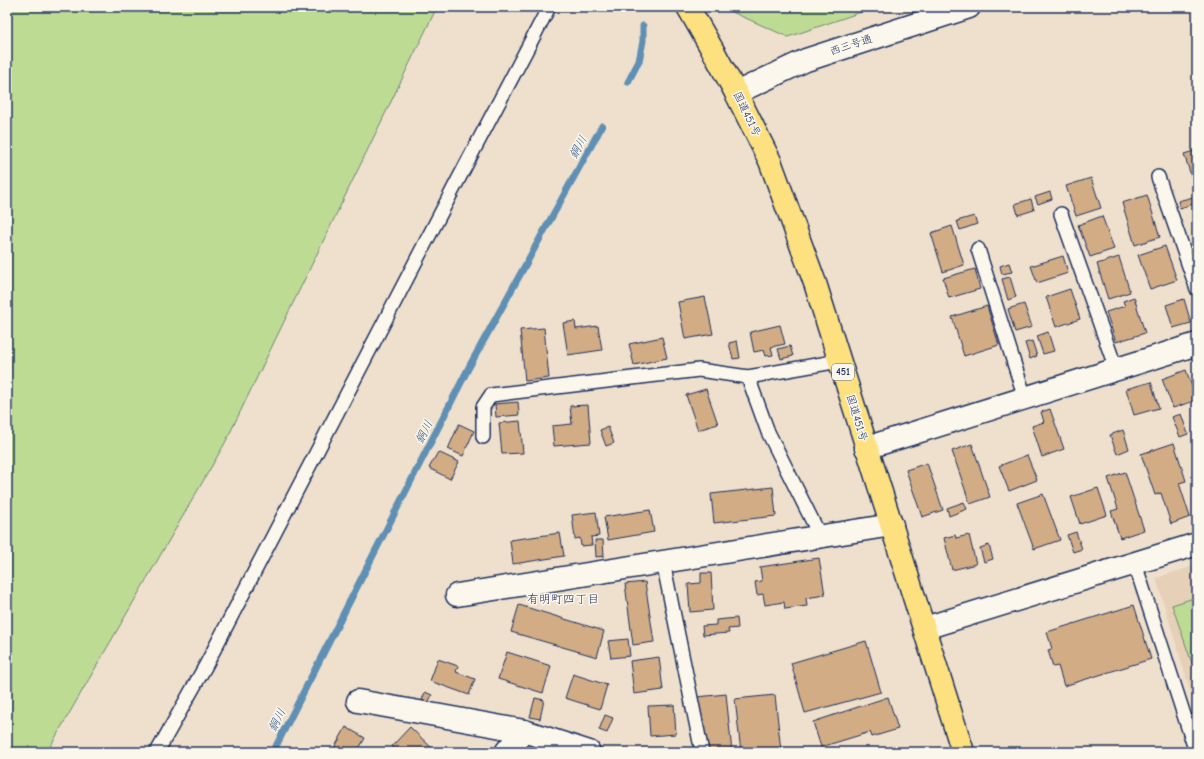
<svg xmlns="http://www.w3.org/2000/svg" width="1204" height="759" font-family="'Comic Neue','Klee One',sans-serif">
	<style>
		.built { fill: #e6d0b7 }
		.green { fill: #bedb93; stroke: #6c8578 }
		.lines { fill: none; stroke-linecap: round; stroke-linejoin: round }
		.stream { stroke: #5e90b4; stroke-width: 7 }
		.building { fill: #d2ac84; stroke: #1b2f5e }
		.lane-casing { stroke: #1b2f5e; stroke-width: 16 }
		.street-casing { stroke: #1b2f5e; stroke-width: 25 }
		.secondary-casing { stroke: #1b2f5e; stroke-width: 25 }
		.highway-casing { stroke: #1b2f5e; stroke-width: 25 }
		.lane { stroke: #fbf7ec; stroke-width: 13 }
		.street { stroke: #fbf7ec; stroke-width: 22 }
		.secondary { stroke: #fbf7ec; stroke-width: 22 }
		.highway { stroke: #fde080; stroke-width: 22 }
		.labels { text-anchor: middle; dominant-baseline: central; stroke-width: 3; stroke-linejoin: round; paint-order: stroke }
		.shield { fill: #fbf7ec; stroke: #5e6b89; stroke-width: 1 }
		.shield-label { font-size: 10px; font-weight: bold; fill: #1b2f5e }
		.street-label { font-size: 11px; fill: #1b2f5e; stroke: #fbf7ec }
		.water-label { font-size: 12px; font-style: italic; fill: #375782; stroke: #fbf7ec }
		.neighbourhood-label { font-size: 12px; fill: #1b2f5e; stroke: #fbf7ec }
	</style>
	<rect width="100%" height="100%" fill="#efe0cd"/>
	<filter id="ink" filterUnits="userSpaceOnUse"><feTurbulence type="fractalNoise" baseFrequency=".025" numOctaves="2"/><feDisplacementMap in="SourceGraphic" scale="8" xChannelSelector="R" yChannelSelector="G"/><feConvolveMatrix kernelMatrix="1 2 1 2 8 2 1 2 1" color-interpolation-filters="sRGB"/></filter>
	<g filter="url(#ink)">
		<path class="built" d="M 1197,565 L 1197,713 L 1156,578 Z"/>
		<g class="green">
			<path d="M 7,7 L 437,7 L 225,443 L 47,752 L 7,752 Z"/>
			<path d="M 721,7 L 876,7 L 788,37 Z"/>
			<path d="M 1197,597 L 1197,678 L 1172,605 Z"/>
		</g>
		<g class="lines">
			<g class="stream">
				<path d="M 628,82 L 639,61 L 643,41 L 643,26"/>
				<path d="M 273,752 L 469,367 L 602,126"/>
			</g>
		</g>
		<g class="building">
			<path d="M 1197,150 L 1197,184 L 1194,185 L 1184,154 Z"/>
			<path d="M 1091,178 L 1101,208 L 1076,216 L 1066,186 Z"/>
			<path d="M 1050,192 L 1052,199 L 1038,204 L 1035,197 Z"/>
			<path d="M 1147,195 L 1160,237 L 1135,245 L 1122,203 Z"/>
			<path d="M 1197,196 L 1197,203 L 1180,208 L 1178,201 Z"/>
			<path d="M 1031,199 L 1034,210 L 1018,215 L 1015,204 Z"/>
			<path d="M 974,216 L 977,224 L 960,230 L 957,221 Z"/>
			<path d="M 1102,216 L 1114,249 L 1090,257 L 1078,225 Z"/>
			<path d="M 952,226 L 964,265 L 943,272 L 931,233 Z"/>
			<path d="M 1165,246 L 1177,280 L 1150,289 L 1138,255 Z"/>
			<path d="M 1063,256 L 1068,273 L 1037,283 L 1031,266 Z"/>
			<path d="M 1119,257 L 1130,292 L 1108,299 L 1097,264 Z"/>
			<path d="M 1009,263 L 1012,272 L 1002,274 L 1000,266 Z"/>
			<path d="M 975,269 L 980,289 L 949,298 L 943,278 Z"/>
			<path d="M 1010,277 L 1016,297 L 1008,300 L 1002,279 Z"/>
			<path d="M 1070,289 L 1080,319 L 1056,327 L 1046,297 Z"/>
			<path d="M 705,297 L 713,334 L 685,339 L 678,302 Z"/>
			<path d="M 1134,297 L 1145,333 L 1116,342 L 1106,312 L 1125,306 L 1123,301 Z"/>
			<path d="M 1184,299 L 1191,323 L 1173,328 L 1166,305 Z"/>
			<path d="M 1024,304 L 1032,327 L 1015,332 L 1008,309 Z"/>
			<path d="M 987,306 L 999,345 L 964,356 L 952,317 Z"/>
			<path d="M 575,321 L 576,329 L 598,326 L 602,350 L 568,355 L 563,323 Z"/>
			<path d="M 780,325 L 785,344 L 771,347 L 773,355 L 766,356 L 764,350 L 754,352 L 750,332 Z"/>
			<path d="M 544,328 L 549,378 L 525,381 L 520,330 Z"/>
			<path d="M 1048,332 L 1054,351 L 1043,354 L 1037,336 Z"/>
			<path d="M 662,337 L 667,358 L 634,365 L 629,344 Z"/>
			<path d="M 737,341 L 740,358 L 733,359 L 729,343 Z"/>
			<path d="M 1032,341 L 1037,356 L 1030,359 L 1025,343 Z"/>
			<path d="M 790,346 L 793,356 L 781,359 L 778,349 Z"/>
			<path d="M 1186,370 L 1197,400 L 1173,408 L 1162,379 Z"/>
			<path d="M 1151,382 L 1159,408 L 1134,415 L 1126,389 Z"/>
			<path d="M 706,389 L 718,424 L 698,430 L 686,395 Z"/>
			<path d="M 518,402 L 519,415 L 496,417 L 495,404 Z"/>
			<path d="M 588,405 L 591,443 L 554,446 L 552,426 L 572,424 L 570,406 Z"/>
			<path d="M 1050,409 L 1064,449 L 1042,457 L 1032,426 L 1044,422 L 1041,412 Z"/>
			<path d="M 1181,414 L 1188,434 L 1180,437 L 1172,417 Z"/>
			<path d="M 520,421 L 523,453 L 502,454 L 499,423 Z"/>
			<path d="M 459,424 L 474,431 L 463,456 L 448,449 Z"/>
			<path d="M 608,427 L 614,443 L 606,446 L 600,430 Z"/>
			<path d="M 1123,430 L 1129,449 L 1117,454 L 1110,435 Z"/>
			<path d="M 1174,443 L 1186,481 L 1179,483 L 1190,517 L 1171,524 L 1161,493 L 1155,495 L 1141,454 Z"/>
			<path d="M 972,444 L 990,497 L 970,504 L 952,451 Z"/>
			<path d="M 438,452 L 459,462 L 450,479 L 429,468 Z"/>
			<path d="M 1027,455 L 1037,480 L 1009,491 L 999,466 Z"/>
			<path d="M 927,463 L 943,510 L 922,517 L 906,470 Z"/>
			<path d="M 1125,472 L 1144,530 L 1120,538 L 1111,511 L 1118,509 L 1108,478 Z"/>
			<path d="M 773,487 L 776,516 L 714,523 L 711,494 Z"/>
			<path d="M 1098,488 L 1107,515 L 1080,524 L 1071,497 Z"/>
			<path d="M 1043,494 L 1060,540 L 1034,549 L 1017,503 Z"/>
			<path d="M 964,502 L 967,509 L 949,516 L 947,508 Z"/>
			<path d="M 650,510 L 654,532 L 608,540 L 604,517 Z"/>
			<path d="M 596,512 L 599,536 L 591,537 L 592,545 L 581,546 L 580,538 L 575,539 L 572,515 Z"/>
			<path d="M 1076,532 L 1082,549 L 1073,552 L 1067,535 Z"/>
			<path d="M 560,533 L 564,556 L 513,564 L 510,540 Z"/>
			<path d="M 955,535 L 956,538 L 969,535 L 976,564 L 952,570 L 944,538 Z"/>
			<path d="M 595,540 L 603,540 L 604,556 L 596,557 Z"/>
			<path d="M 989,545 L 993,559 L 984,562 L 980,548 Z"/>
			<path d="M 819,558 L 825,595 L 806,598 L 807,606 L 785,609 L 784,602 L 765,605 L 763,594 L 757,595 L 755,582 L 762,581 L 760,567 Z"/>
			<path d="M 701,573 L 711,573 L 713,610 L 690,612 L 688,584 L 701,583 Z"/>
			<path d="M 645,582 L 654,642 L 633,645 L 625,584 Z"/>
			<path d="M 519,605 L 604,631 L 597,657 L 511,632 Z"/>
			<path d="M 1134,605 L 1151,659 L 1064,686 L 1058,666 L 1053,667 L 1048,650 L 1052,649 L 1047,632 Z"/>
			<path d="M 737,618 L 738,628 L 728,629 L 729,633 L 703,635 L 702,626 L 716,625 L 716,620 Z"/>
			<path d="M 628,639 L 630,656 L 611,658 L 608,641 Z"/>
			<path d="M 866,641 L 881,692 L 805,713 L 791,663 Z"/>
			<path d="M 507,652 L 551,666 L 543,693 L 498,679 Z"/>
			<path d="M 659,657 L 663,690 L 634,694 L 630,661 Z"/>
			<path d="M 438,659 L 458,666 L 456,672 L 475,679 L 469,695 L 430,681 Z"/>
			<path d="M 573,674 L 607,685 L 600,709 L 565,698 Z"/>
			<path d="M 425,692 L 432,695 L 428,703 L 422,700 Z"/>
			<path d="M 726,694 L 732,752 L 703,752 L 697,697 Z"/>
			<path d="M 775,695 L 781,751 L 772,752 L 741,752 L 735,699 Z"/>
			<path d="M 888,697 L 898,729 L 872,737 L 870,732 L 821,747 L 813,722 Z"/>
			<path d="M 535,698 L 544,700 L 540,719 L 530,717 Z"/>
			<path d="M 674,705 L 676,734 L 650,736 L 648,706 Z"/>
			<path d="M 605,715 L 613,718 L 607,733 L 599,730 Z"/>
			<path d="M 346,727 L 365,738 L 357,752 L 332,752 Z"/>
			<path d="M 410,727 L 436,752 L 398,752 L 392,746 Z"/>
		</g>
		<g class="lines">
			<g class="lane-casing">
				<g id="lane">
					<path d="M 1158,177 L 1197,289"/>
					<path d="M 1061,214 L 1116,369"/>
					<path d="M 978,249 L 1025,398"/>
					<path d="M 748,377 L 768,432 L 820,536"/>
					<path d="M 483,437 L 483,407 L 491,395 L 699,370 L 748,377 L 839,361"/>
					<path d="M 663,562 L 702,752"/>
					<path d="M 1135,564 L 1196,752"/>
					<path d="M 157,752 L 206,665 L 458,180 L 549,7"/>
				</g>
			</g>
			<g class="street-casing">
				<g id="street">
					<path d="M 866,448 L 1197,344"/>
					<path d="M 457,595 L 892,525"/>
					<path d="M 925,628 L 1197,544"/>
					<path d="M 358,701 L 524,731 L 589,752"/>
					<path d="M 506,752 L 524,731"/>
				</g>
			</g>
			<g class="secondary-casing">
				<path id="secondary" d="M 736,93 L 806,60 L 969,7"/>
			</g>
			<g class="highway-casing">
				<path id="highway" d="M 688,7 L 716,56 L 736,93 L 770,161 L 815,283 L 963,752"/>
			</g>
			<use href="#lane" class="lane"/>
			<use href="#street" class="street"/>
			<use href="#secondary" class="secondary"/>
			<use href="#highway" class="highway"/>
		</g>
	</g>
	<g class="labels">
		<rect class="shield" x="832" y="364" width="22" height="16" rx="3"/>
		<g class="shield-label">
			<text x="843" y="372">451</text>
		</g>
		<g class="street-label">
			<text transform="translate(851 45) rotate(-18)">西三号通</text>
			<text transform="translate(747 114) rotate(64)">国道451号</text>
			<text transform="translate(857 418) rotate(73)">国道451号</text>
		</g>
		<g class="water-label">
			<text transform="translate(578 147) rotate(-61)">銅川</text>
			<text transform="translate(424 432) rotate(-63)">銅川</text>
			<text transform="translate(277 720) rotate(-63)">銅川</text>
		</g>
		<g class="neighbourhood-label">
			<text x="563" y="599">有明町四丁目</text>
		</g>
	</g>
	<rect width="1204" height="759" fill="none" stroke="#fbf7ec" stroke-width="24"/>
	<rect x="12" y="12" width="1180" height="735" fill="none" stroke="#1b2f5e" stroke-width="1.5" filter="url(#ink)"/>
</svg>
